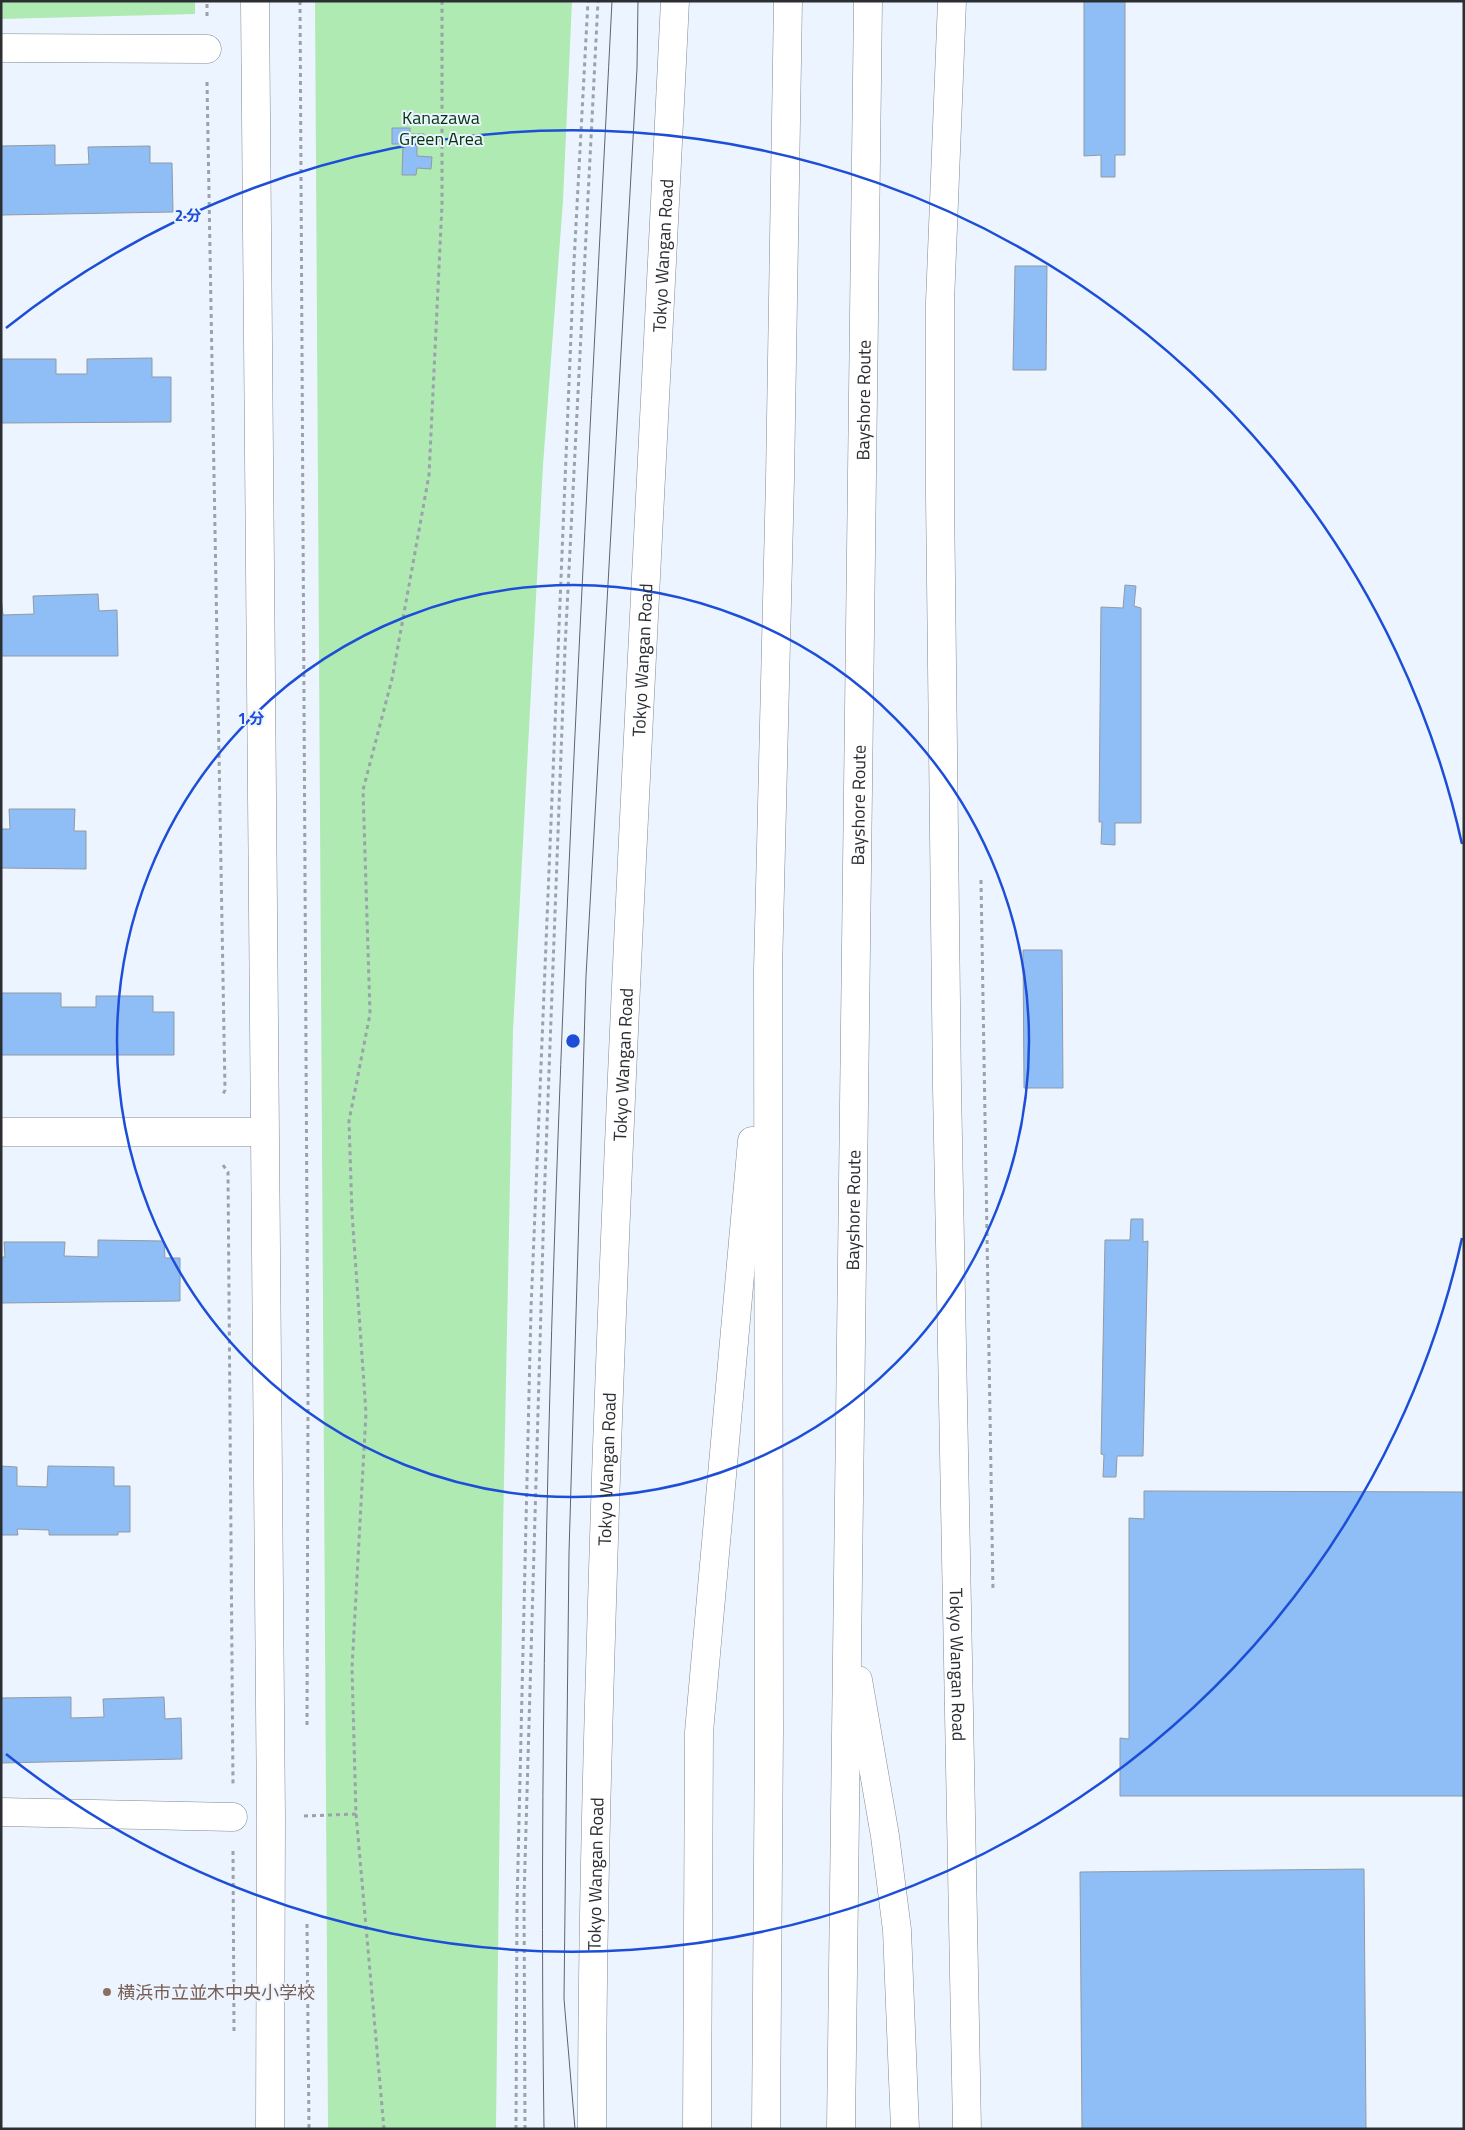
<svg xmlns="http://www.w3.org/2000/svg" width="1465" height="2130" font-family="'Titillium Web','Noto Sans JP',sans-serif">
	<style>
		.green { fill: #afeab2 }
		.building { fill: #8ebef5; stroke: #929aa3 }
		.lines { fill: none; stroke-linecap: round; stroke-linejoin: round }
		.street-casing { stroke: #828992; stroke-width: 29 }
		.secondary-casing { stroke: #828992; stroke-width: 29 }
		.highway-casing { stroke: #828992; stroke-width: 29 }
		.path { stroke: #9ba2a9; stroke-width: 3; stroke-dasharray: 4 4; stroke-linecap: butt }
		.street { stroke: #fff; stroke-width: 28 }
		.secondary { stroke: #fff; stroke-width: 28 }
		.highway { stroke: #fff; stroke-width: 28 }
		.tram { stroke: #61656b; stroke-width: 1 }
		.ring { fill: none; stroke: #1d4ed8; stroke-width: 2.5 }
		.education-dot { fill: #8d6e63; stroke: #ecf5ff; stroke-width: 2 }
		.labels { text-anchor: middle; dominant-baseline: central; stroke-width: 4; stroke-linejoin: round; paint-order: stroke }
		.park-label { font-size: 18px; fill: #00350a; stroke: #ecf5ff }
		.street-label { font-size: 18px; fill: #2b2e32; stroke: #ecf5ff }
		.education-label { font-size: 18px; fill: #785e54; stroke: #ecf5ff; text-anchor: start }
		.centre { fill: #1d4ed8; stroke: #ecf5ff; stroke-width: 2.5 }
		.ring-label { font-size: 15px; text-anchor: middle; font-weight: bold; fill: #1d4ed8; stroke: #ecf5ff; stroke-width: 4; stroke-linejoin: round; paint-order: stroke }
	</style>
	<rect width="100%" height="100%" fill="#ecf5ff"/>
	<g class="green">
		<path d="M 1,1 L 195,1 L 195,14 L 1,19 Z"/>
		<path d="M 315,1 L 572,1 L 563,201 L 543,465 L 513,1031 L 503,1531 L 496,2129 L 328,2129 Z"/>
	</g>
	<g class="building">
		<path d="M 1084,1 L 1125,1 L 1125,155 L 1115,155 L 1115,177 L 1101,177 L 1101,155 L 1084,156 Z"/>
		<path d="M 392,128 L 410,128 L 410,134 L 424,134 L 424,145 L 417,145 L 417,156 L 432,157 L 431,169 L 417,168 L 416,175 L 402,175 L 403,144 L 392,144 Z"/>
		<path d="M 55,145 L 55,165 L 89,164 L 88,147 L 150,146 L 150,163 L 172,163 L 173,212 L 1,215 L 1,146 Z"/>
		<path d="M 1015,266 L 1047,266 L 1046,370 L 1013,370 Z"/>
		<path d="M 152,358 L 152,377 L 171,377 L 171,422 L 1,423 L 1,359 L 56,359 L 56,374 L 87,374 L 87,359 Z"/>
		<path d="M 1125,585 L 1136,586 L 1134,606 L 1141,608 L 1141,823 L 1115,823 L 1115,845 L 1101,844 L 1102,822 L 1099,822 L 1101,607 L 1123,608 Z"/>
		<path d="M 98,594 L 99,611 L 117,610 L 118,656 L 1,656 L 1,597 L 3,615 L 34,614 L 33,596 Z"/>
		<path d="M 9,809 L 75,809 L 74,831 L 86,831 L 86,869 L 1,868 L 1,829 L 10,829 Z"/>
		<path d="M 1023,950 L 1062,950 L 1063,1088 L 1024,1088 Z"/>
		<path d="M 1,993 L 61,993 L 61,1007 L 96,1007 L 96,996 L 153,996 L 153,1012 L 174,1012 L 174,1055 L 1,1055 Z"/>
		<path d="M 1131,1219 L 1143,1219 L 1143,1242 L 1148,1241 L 1143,1456 L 1117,1456 L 1116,1477 L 1103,1477 L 1104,1455 L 1101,1454 L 1105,1240 L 1130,1240 Z"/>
		<path d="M 98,1240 L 164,1241 L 165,1258 L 180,1258 L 180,1301 L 1,1303 L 1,1257 L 5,1257 L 4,1242 L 65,1242 L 64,1256 L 98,1257 Z"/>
		<path d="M 1,1466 L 17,1467 L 17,1486 L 47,1487 L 48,1466 L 114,1467 L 114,1486 L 130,1486 L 130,1532 L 118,1532 L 118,1535 L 49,1535 L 49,1530 L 17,1529 L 18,1535 L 1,1535 Z"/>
		<path d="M 1144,1491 L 1464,1492 L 1464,1796 L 1120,1796 L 1120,1738 L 1129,1739 L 1129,1518 L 1144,1519 Z"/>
		<path d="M 71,1697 L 71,1718 L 104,1717 L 103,1699 L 164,1697 L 165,1719 L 181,1718 L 182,1759 L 1,1763 L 1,1698 Z"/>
		<path d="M 1364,1869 L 1366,2129 L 1082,2129 L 1080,1872 Z"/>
	</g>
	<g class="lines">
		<g class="street-casing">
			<g id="street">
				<path d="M 1,48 L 207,49"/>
				<path d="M 1,1132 L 264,1132"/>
				<path d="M 1,1812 L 233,1817"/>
			</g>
		</g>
		<g class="secondary-casing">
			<path id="secondary" d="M 255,1 L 271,1818 L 270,2129"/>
		</g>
		<g class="highway-casing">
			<g id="highway">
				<path id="s1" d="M 952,1 L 940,302 L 940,495 L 947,1087 L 967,2129"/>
				<path d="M 858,1680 L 885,1836 L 897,1930 L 905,2129"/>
				<path id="s2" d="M 592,2129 C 592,1911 599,1694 606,1476 C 623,984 651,493 675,1"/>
				<path d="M 697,2129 L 699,1732 L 752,1141"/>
				<path d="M 766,2129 L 769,1730 L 768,970 L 780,479 L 788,1"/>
				<path id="s3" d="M 841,2129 L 868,1"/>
			</g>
		</g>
		<g class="path">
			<path d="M 300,1 L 308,1400 L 307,1728"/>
			<path d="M 207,16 L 207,1"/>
			<path d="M 207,82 L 225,1090 L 222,1097"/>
			<path d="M 981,880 L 993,1591"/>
			<path d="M 223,1165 L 228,1172 L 233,1785"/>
			<path d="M 304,1816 L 356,1814"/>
			<path d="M 233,1851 L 234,2032"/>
			<path d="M 307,1924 L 309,2129"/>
			<path d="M 384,2129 L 356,1814 L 352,1668 L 366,1413 L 352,1213 L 349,1121 L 370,1014 L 363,790 L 392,679 L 429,475 L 442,205 L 442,1"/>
			<path d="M 516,2129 L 517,1906 L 531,1309 L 574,262 L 588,1"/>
			<path d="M 525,2129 L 524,1898 L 544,1204 L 565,648 L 598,1"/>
		</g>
		<use href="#street" class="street"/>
		<use href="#secondary" class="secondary"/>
		<use href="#highway" class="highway"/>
		<g class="tram">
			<path d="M 544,2129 C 534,1419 576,710 612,1"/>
			<path d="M 575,2129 L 564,1999 L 569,1553 L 586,976 L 637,68 L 638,1"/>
		</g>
	</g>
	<g class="ring">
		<circle cx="573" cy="1041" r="456"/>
		<path d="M1462 1238A911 911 0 0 1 6 1754M6 328A911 911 0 0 1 1462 844"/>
	</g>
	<circle class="education-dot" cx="107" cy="1992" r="5"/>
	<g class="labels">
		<g class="park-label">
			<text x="441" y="117">Kanazawa<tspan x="441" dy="21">Green Area</tspan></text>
		</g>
		<g class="street-label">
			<text stroke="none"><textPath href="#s2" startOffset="1875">Tokyo Wangan Road</textPath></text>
			<text stroke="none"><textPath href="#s3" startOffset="1729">Bayshore Route</textPath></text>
			<text stroke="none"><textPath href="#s2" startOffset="1470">Tokyo Wangan Road</textPath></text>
			<text stroke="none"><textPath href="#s3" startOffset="1324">Bayshore Route</textPath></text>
			<text stroke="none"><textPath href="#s2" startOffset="1065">Tokyo Wangan Road</textPath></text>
			<text stroke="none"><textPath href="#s3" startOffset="919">Bayshore Route</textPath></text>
			<text stroke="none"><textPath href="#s2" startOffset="660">Tokyo Wangan Road</textPath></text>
			<text stroke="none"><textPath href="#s1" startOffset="1664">Tokyo Wangan Road</textPath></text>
			<text stroke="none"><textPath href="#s2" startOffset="255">Tokyo Wangan Road</textPath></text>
		</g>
		<g class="education-label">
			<text x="117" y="1992">横浜市立並木中央小学校</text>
		</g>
	</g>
	<circle cx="573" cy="1041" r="8" class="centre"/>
	<g class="ring-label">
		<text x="188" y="221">2 分</text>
		<text x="251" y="724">1 分</text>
	</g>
	<rect width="1465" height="2130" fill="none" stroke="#2b2e32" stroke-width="5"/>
</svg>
